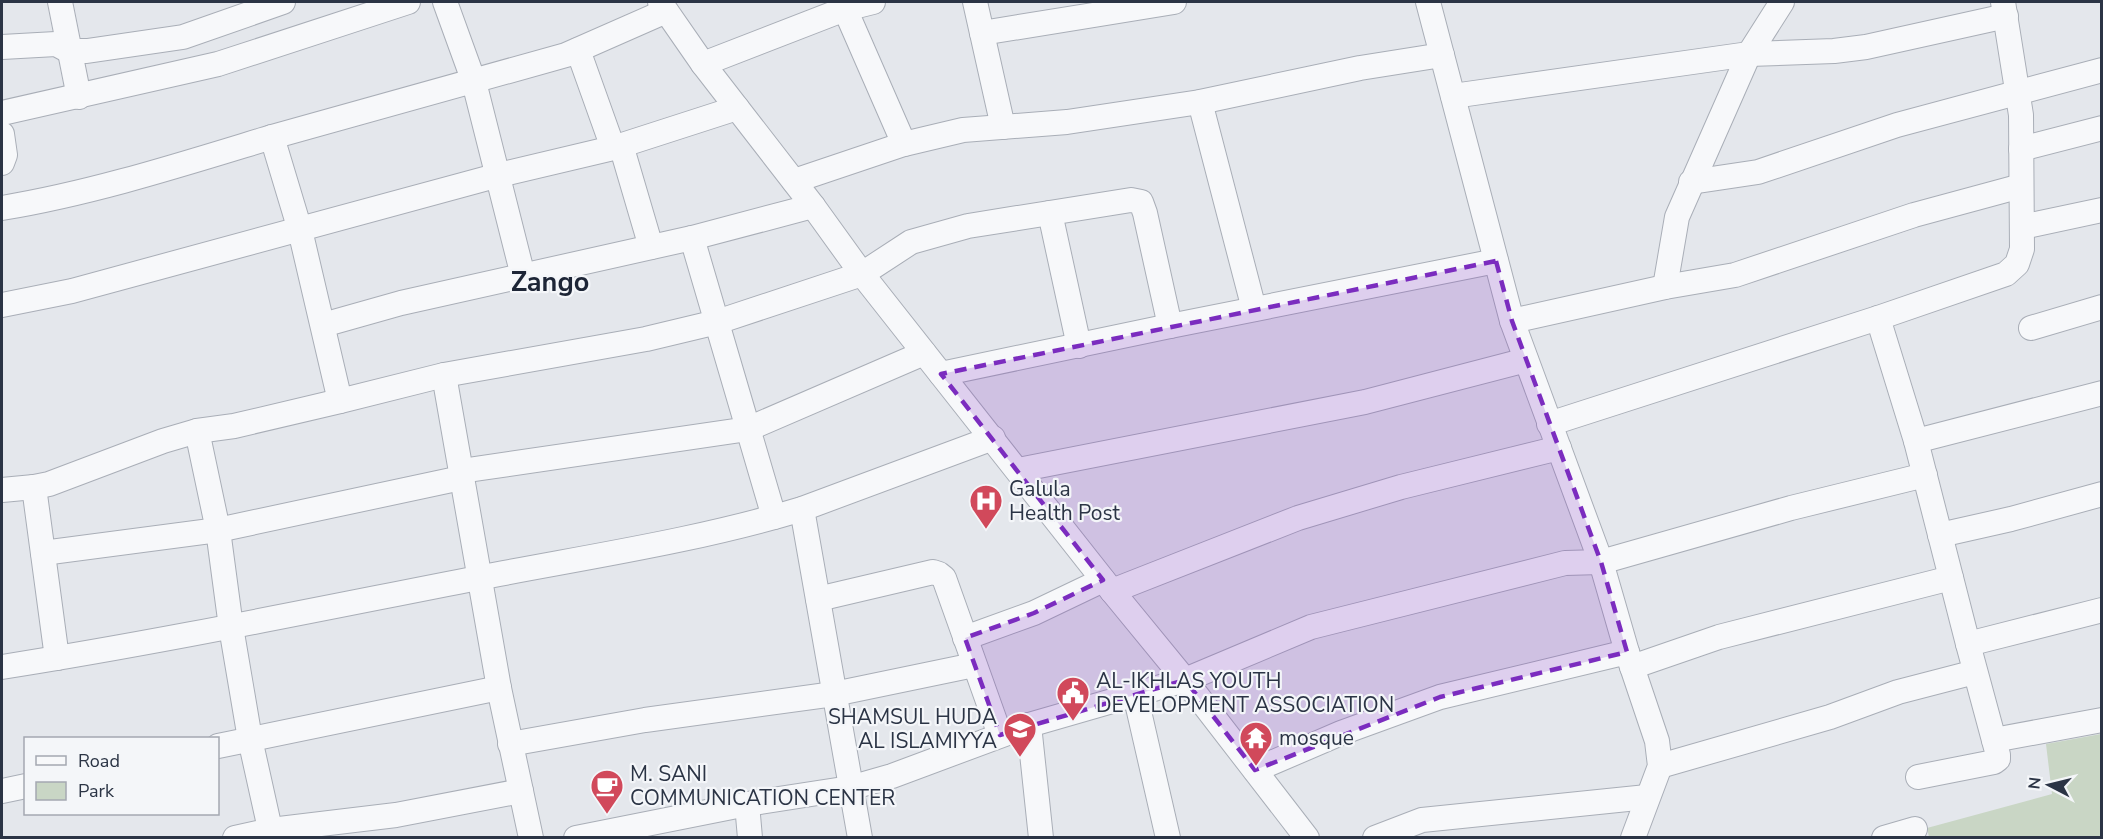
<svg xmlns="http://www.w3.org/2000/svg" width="2103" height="839" font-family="'Nunito Sans',sans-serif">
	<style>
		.green { fill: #c9d6c5 }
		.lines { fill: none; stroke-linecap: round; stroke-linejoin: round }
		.minor-casing { stroke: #a9aeb7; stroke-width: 26 }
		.minor { stroke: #f7f8fa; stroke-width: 24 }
		.marked { fill: #7b2cbf; fill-opacity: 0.2; stroke: #7b2cbf; stroke-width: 4.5; stroke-dasharray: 12 8; stroke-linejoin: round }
		.labels { text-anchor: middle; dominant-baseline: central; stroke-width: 4.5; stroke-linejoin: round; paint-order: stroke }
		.poi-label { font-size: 21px; fill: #2b3445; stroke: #f4f6f9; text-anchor: start }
		.district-label { font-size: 27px; font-weight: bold; fill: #1d2536; stroke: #f4f6f9 }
	</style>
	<rect width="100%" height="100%" fill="#e4e7ec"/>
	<path class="green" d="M 2101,734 L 2101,837 L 1929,837 L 1927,828 L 2052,794 L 2046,744 Z"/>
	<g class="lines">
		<g class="minor-casing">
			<g id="minor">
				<path d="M 60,2 L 79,97"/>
				<path d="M 445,2 L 474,82 L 523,276"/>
				<path d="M 660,2 L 703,64 L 813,206 L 862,274 L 1112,591 L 1185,680 L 1307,838"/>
				<path d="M 975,2 L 1003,127"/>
				<path d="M 1428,2 L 1512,321 L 1601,562 L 1627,652 L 1657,741 L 1660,766 L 1633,838"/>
				<path d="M 845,9 L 904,144"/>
				<path d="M 982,33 L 1174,2"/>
				<path d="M 2,47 L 56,44 L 69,51 L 87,51 L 183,37 L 283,2"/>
				<path d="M 578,50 L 613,148"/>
				<path d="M 703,64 L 845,9 L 873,2"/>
				<path d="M 1453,96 L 1749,54 L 1834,51 L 1866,47 L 2006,16"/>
				<path d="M 1200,102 L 1254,309"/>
				<path d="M 2,113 L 218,64 L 408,2"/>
				<path d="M 2,134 L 5,155 L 2,163"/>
				<path d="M 621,145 L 651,247"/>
				<path d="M 2021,149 L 2102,128"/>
				<path d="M 794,181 L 904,144 L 963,130 L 1067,122 L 1200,102 L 1360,68 L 1442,55"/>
				<path d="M 1691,182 L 1758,172 L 1897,125 L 2102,70"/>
				<path d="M 2,208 C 93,193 183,164 272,137"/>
				<path d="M 1050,213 L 1079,346"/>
				<path d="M 2022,227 L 2102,210"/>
				<path d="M 692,238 L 774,517"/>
				<path d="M 1665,287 L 1677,217 L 1749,54 L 1782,2"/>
				<path d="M 2,305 L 72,291 L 499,175 L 613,148 L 737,108"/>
				<path d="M 1878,318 L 1916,441 L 1968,644 L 1998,755 L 1998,759 L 1994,762 L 1918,777"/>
				<path d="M 1512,321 L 1665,287 L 1735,275 L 1914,215 L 2021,186"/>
				<path d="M 323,325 L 401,303 L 692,238 L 813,206"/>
				<path d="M 2031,328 L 2102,307"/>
				<path d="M 941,374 L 1170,326 L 1496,261"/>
				<path d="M 444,375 L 499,688 L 531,838"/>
				<path d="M 340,401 L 300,230 L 272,137 L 566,55 L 666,11"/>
				<path d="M 1549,424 L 1878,318 L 2006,274 L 2017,264 L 2022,249 L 2021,115 L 2003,2"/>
				<path d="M 197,431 L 218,530 L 231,627 L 250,739 L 272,838"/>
				<path d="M 1916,441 L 2102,393"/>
				<path d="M 1018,470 L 1365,402 L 1526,360"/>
				<path d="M 461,471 L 748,429 L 924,353"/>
				<path d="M 34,487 L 57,658"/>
				<path d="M 2,490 L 34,487 L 49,484 L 163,441 L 197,431 L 234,426 L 340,401 L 444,375 L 646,339 L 717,322 L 862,274 L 911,242 L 968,226 L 1131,200 L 1141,202 L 1145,213 L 1170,326"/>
				<path d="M 802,509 L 860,838"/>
				<path d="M 1940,535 L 2011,519 L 2102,494"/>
				<path d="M 43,553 L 218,530 L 461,478"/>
				<path d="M 1112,591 L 1298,518 L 1401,487 L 1559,448"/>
				<path d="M 818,599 L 933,572 L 939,574 L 944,578 L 1000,735"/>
				<path d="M 965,638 L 1034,613 L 1103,580"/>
				<path d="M 1968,644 L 2102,610"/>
				<path d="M 2,667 C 161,642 319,609 478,578 C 586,557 696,541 802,509 L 993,438"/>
				<path d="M 1632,667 L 1719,637 L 1951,578"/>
				<path d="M 1135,694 L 1168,838"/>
				<path d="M 1029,725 L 1041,838"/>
				<path d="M 1994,740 L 2102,720"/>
				<path d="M 510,744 L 645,720 L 834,694 L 974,665"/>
				<path d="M 218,746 L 499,688"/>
				<path d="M 1660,766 L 1830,717 L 1898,692 L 1975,672"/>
				<path d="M 1255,770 L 1341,733 L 1440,697 L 1627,652"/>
				<path d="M 2,791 L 26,786"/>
				<path d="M 747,804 L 750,838"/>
				<path d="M 235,838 L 271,830 L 396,815 L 521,791"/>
				<path d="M 576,838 L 747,804 L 850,788 L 892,776 L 1029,725 L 1185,680 L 1311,627 L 1565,563 L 1601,562 L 1791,508 L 1925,475"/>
				<path d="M 1375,838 L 1422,820 L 1647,797"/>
				<path d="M 1884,838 L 1915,829"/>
			</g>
		</g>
		<use href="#minor" class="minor"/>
	</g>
	<path class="marked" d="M 1496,261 L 1512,321 L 1601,562 L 1627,652 L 1440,697 L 1255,770 L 1185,680 L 1000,735 L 965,638 L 1034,613 L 1103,580 L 941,374 Z"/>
	<defs>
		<g id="hospital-pin" transform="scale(1.725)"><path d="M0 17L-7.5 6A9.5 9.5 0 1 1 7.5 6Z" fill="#d1495b" stroke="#f4f6f9"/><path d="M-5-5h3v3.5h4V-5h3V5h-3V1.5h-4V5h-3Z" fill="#fff"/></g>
		<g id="civic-pin" transform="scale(1.725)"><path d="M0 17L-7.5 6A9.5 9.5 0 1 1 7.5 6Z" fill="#d1495b" stroke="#f4f6f9"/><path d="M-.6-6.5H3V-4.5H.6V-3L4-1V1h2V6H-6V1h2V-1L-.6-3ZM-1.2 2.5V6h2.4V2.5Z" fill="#fff"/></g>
		<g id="school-pin" transform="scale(1.725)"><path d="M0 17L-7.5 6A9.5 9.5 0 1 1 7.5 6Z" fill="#d1495b" stroke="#f4f6f9"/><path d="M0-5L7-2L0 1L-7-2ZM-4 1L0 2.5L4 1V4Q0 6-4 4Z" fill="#fff"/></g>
		<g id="temple-pin" transform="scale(1.725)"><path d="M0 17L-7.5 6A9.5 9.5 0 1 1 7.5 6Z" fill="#d1495b" stroke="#f4f6f9"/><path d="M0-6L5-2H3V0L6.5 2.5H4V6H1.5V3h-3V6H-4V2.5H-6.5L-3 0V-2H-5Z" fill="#fff"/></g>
		<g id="cafe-pin" transform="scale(1.725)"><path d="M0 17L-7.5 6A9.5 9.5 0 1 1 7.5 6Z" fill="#d1495b" stroke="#f4f6f9"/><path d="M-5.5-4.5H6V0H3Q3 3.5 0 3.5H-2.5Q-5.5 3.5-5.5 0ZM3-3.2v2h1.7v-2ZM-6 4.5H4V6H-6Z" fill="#fff"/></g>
	</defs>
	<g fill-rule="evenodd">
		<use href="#hospital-pin" x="986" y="501"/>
		<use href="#civic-pin" x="1073" y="693"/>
		<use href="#school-pin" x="1020" y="729"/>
		<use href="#temple-pin" x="1256" y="738"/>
		<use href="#cafe-pin" x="607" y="786"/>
	</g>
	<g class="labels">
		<g class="poi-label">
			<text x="1009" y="489">Galula<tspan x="1009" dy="24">Health Post</tspan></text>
			<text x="1096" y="681">AL-IKHLAS YOUTH<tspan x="1096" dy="24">DEVELOPMENT ASSOCIATION</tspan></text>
			<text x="997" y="717" text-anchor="end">SHAMSUL HUDA<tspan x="997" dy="24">AL ISLAMIYYA</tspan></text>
			<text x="1279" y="738">mosque</text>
			<text x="630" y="774">M. SANI<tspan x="630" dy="24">COMMUNICATION CENTER</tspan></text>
		</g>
		<g class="district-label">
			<text x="550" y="282">Zango</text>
		</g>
	</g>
	<rect width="2103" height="839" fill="none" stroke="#2b3445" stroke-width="6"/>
	<rect x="24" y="737" width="195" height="78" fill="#f4f6f9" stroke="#a4a8b1" stroke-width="1.5"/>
	<rect x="36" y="756" width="30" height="9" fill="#f7f8fa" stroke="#a4a8b1" stroke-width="1.5"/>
	<text x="78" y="767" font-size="18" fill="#2b3445">Road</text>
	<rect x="36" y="782" width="30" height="18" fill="#c9d6c5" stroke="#a4a8b1" stroke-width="1.5"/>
	<text x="78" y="797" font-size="18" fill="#2b3445">Park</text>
	<g transform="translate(2049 785) rotate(277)" stroke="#f4f6f9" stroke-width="4.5" paint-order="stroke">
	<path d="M0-4.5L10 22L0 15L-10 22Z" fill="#2b3445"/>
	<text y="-9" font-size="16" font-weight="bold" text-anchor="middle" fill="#2b3445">N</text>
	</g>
</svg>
